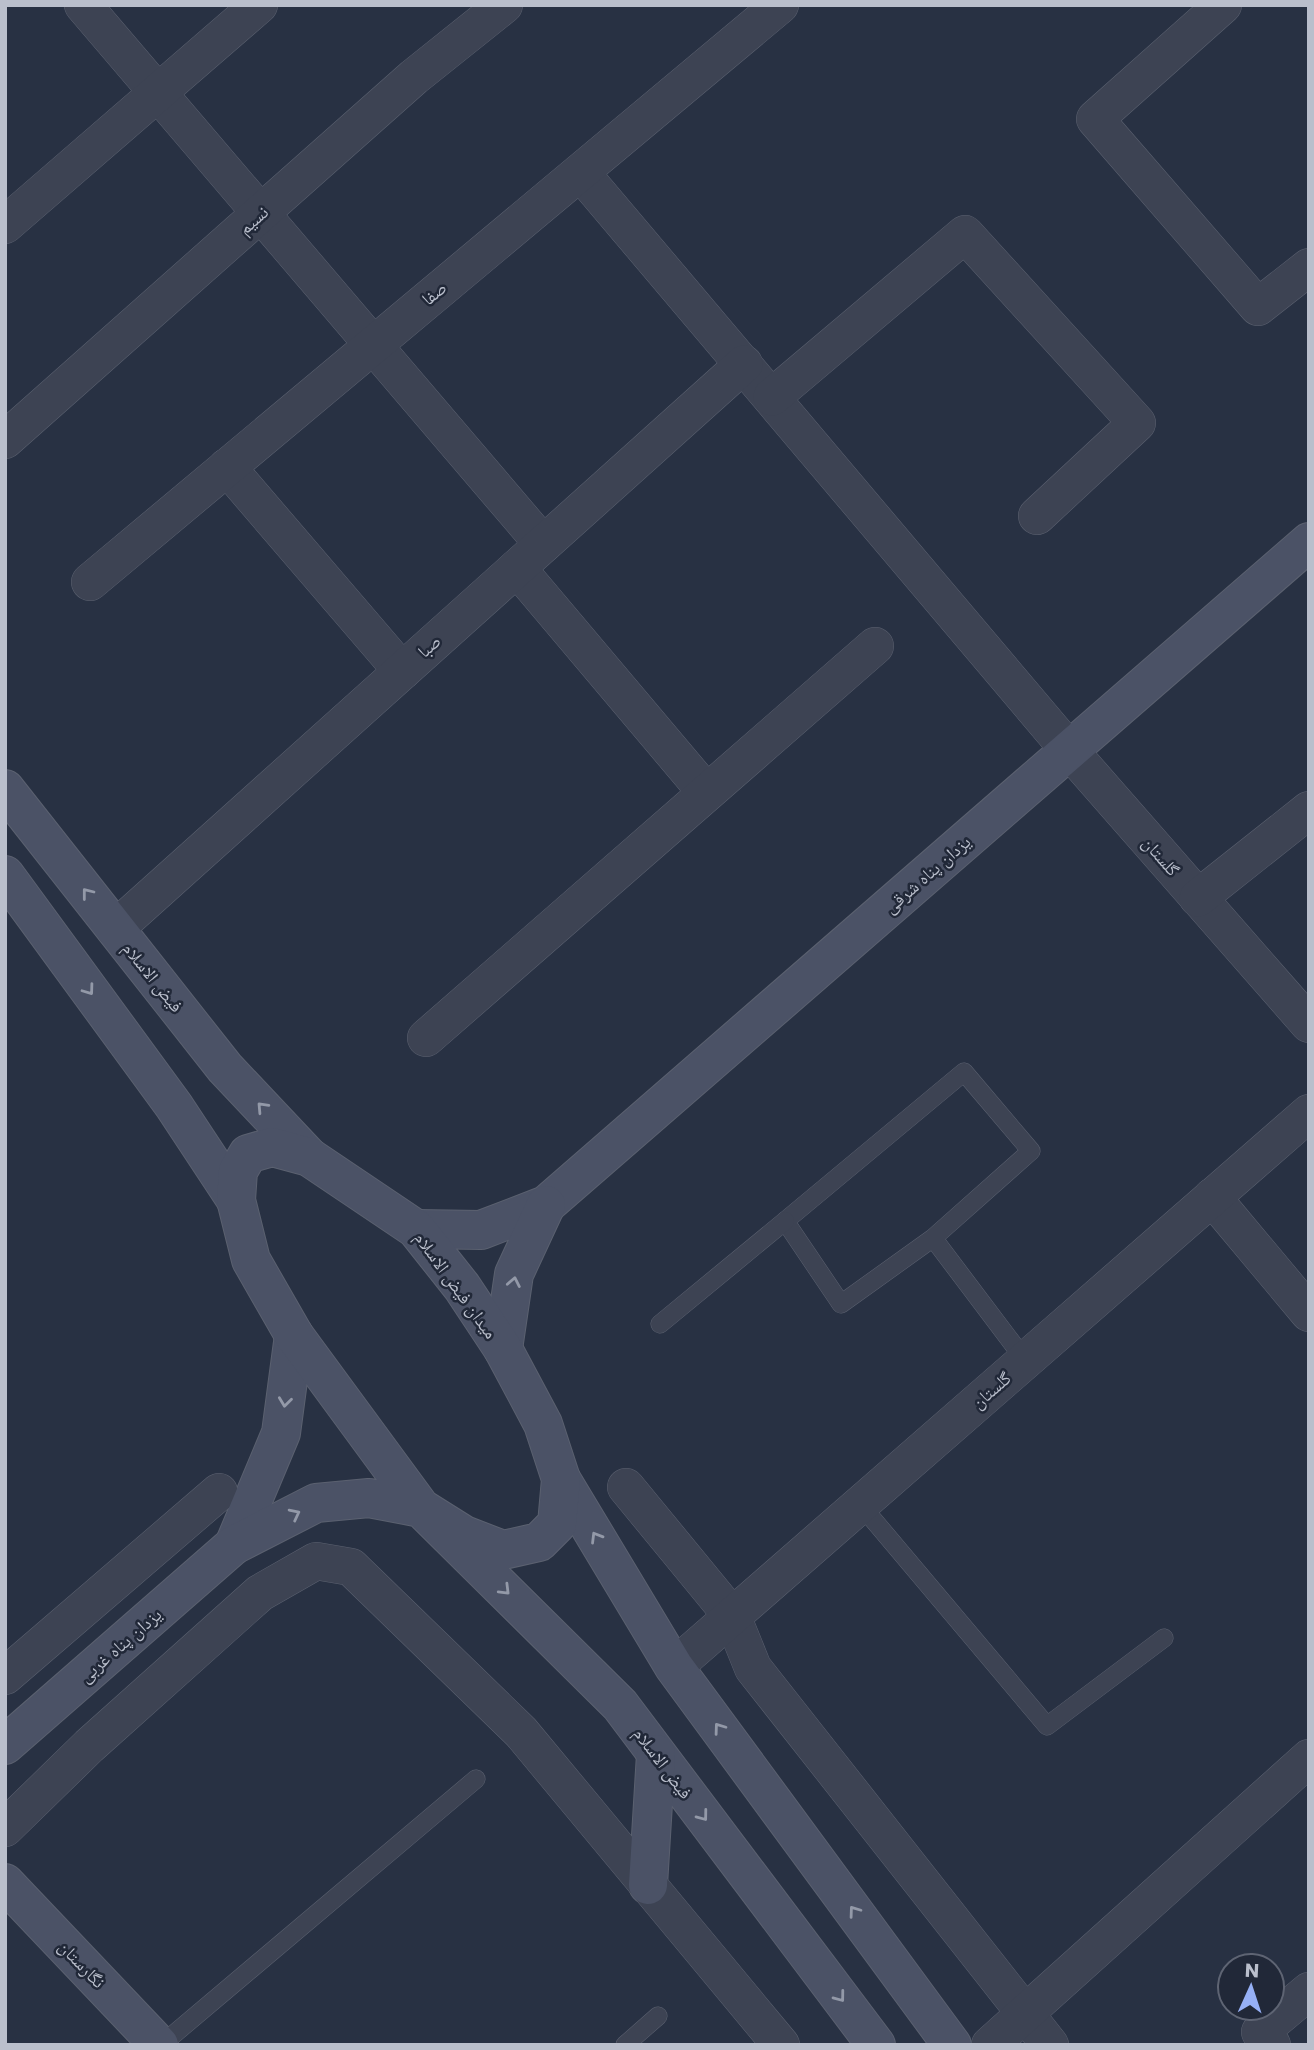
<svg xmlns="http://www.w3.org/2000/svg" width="1314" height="2050" font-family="Poppins,'Noto Naskh Arabic',sans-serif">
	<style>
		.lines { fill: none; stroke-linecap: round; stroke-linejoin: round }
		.lane-casing { stroke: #5b6170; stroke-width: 19 }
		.street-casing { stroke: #5b6170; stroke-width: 38 }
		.secondary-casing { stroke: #5b6170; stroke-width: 40 }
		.lane { stroke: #3d4353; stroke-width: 18 }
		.street { stroke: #3d4353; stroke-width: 37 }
		.secondary { stroke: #4b5266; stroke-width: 38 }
		.oneway { stroke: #9399a8 }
		.labels { text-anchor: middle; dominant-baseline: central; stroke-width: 5; stroke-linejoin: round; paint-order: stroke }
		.street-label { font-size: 18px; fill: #babfcc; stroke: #212838 }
	</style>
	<rect width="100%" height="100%" fill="#283143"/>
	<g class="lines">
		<g class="lane-casing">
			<g id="lane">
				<path d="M 933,1238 L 841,1304 L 785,1221 L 964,1072 L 1031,1151 L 933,1238 L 1025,1360"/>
				<path d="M 660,1324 L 785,1221"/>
				<path d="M 860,1504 L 1047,1726 L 1164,1638"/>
				<path d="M 161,2045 L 476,1779"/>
				<path d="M 625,2045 L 658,2016"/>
			</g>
		</g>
		<g class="street-casing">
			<g id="street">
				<path d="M 83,5 L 543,544"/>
				<path d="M 1223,5 L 1095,119 L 1258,307 L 1309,267"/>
				<path d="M 581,173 L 1069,750 L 1309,1024"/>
				<path d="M 5,225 L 259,5"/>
				<path d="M 772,397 L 965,234 L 1137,423 L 1037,516"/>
				<path d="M 5,440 L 414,77 L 504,5"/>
				<path d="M 227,467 L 402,671"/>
				<path d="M 517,568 L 706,792"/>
				<path d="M 90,582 L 780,5"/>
				<path d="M 1198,898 L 1309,810"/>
				<path d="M 115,929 L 744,364"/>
				<path d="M 426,1038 L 875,646"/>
				<path d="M 1212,1197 L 1309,1313"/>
				<path d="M 626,1487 L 732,1616 L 753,1668 L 1050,2045"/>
				<path d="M 674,1667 L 1309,1113"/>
				<path d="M 5,1676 L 219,1492"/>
				<path d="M 5,1828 L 89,1746 L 260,1593 L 316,1561 L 351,1567 L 521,1732 L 781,2045"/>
				<path d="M 990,2045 L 1309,1758"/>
				<path d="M 1272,2045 L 1260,2032 L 1309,1991"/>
			</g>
		</g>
		<g class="secondary-casing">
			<g id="secondary">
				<path d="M 5,789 L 225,1068 L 309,1157"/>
				<path d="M 5,875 L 174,1106 L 236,1200"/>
				<path d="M 416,1229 L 481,1230 L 546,1205 L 1309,542"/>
				<path d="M 503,1349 L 514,1274 L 546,1205"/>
				<path d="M 561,1479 L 674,1667 L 952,2045"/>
				<path d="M 234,1545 L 281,1433 L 294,1335"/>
				<path d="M 5,1745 L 234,1545 L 316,1503 L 369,1498 L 421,1508 L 464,1535 L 503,1550 L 539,1542 L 557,1524 L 561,1479 L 543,1424 L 503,1349 L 462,1287 L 416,1229 L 309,1157 L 272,1147 L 248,1154 L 238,1171 L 236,1200 L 251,1260 L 294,1335 L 421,1508 L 620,1705 L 876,2045"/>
				<path d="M 5,1883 L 159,2045"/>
				<path d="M 648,1885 L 656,1754"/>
			</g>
		</g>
		<use href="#lane" class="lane"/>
		<use href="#street" class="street"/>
		<use href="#secondary" class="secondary"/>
	</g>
	<defs><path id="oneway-chevron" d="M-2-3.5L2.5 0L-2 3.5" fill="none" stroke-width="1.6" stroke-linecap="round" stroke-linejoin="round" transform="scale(1.75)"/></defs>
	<g class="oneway">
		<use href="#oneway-chevron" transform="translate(87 893) rotate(-128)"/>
		<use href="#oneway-chevron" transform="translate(89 990) rotate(54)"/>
		<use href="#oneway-chevron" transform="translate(262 1107) rotate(-133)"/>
		<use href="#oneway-chevron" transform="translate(514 1282) rotate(-79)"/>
		<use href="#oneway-chevron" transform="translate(285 1402) rotate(97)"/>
		<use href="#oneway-chevron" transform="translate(295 1514) rotate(-27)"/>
		<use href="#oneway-chevron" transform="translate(596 1537) rotate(-121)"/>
		<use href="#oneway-chevron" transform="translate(505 1590) rotate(45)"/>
		<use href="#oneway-chevron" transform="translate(719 1728) rotate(-126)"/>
		<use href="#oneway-chevron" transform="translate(703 1816) rotate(53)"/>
		<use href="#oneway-chevron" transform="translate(854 1911) rotate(-126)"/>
		<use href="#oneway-chevron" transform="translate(840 1997) rotate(53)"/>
	</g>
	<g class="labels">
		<g class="street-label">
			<text transform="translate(253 220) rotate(-42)">نسیم</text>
			<text transform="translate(434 293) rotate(-40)">صفا</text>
			<text transform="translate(429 646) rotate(-42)">صبا</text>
			<text transform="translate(1161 856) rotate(49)">گلستان</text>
			<text transform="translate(927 874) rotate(-41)">یزدان پناه شرقی</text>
			<text transform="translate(153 977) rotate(51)">فیض الاسلام</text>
			<text transform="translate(456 1285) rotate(54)">میدان فیض الاسلام</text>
			<text transform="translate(991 1390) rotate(-41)">گلستان</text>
			<text transform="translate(120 1645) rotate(-41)">یزدان پناه غربی</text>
			<text transform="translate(663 1763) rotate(53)">فیض الاسلام</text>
			<text transform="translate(82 1964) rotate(46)">نگارستان</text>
		</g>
	</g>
	<rect width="1314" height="2050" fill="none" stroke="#babfcc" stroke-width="14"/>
	<g transform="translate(1251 1987) rotate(3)"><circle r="33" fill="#212838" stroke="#5e6473" stroke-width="2"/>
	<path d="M0-5L12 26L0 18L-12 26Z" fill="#96b0f6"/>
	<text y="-10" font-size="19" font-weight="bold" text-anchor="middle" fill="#babfcc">N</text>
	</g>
</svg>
